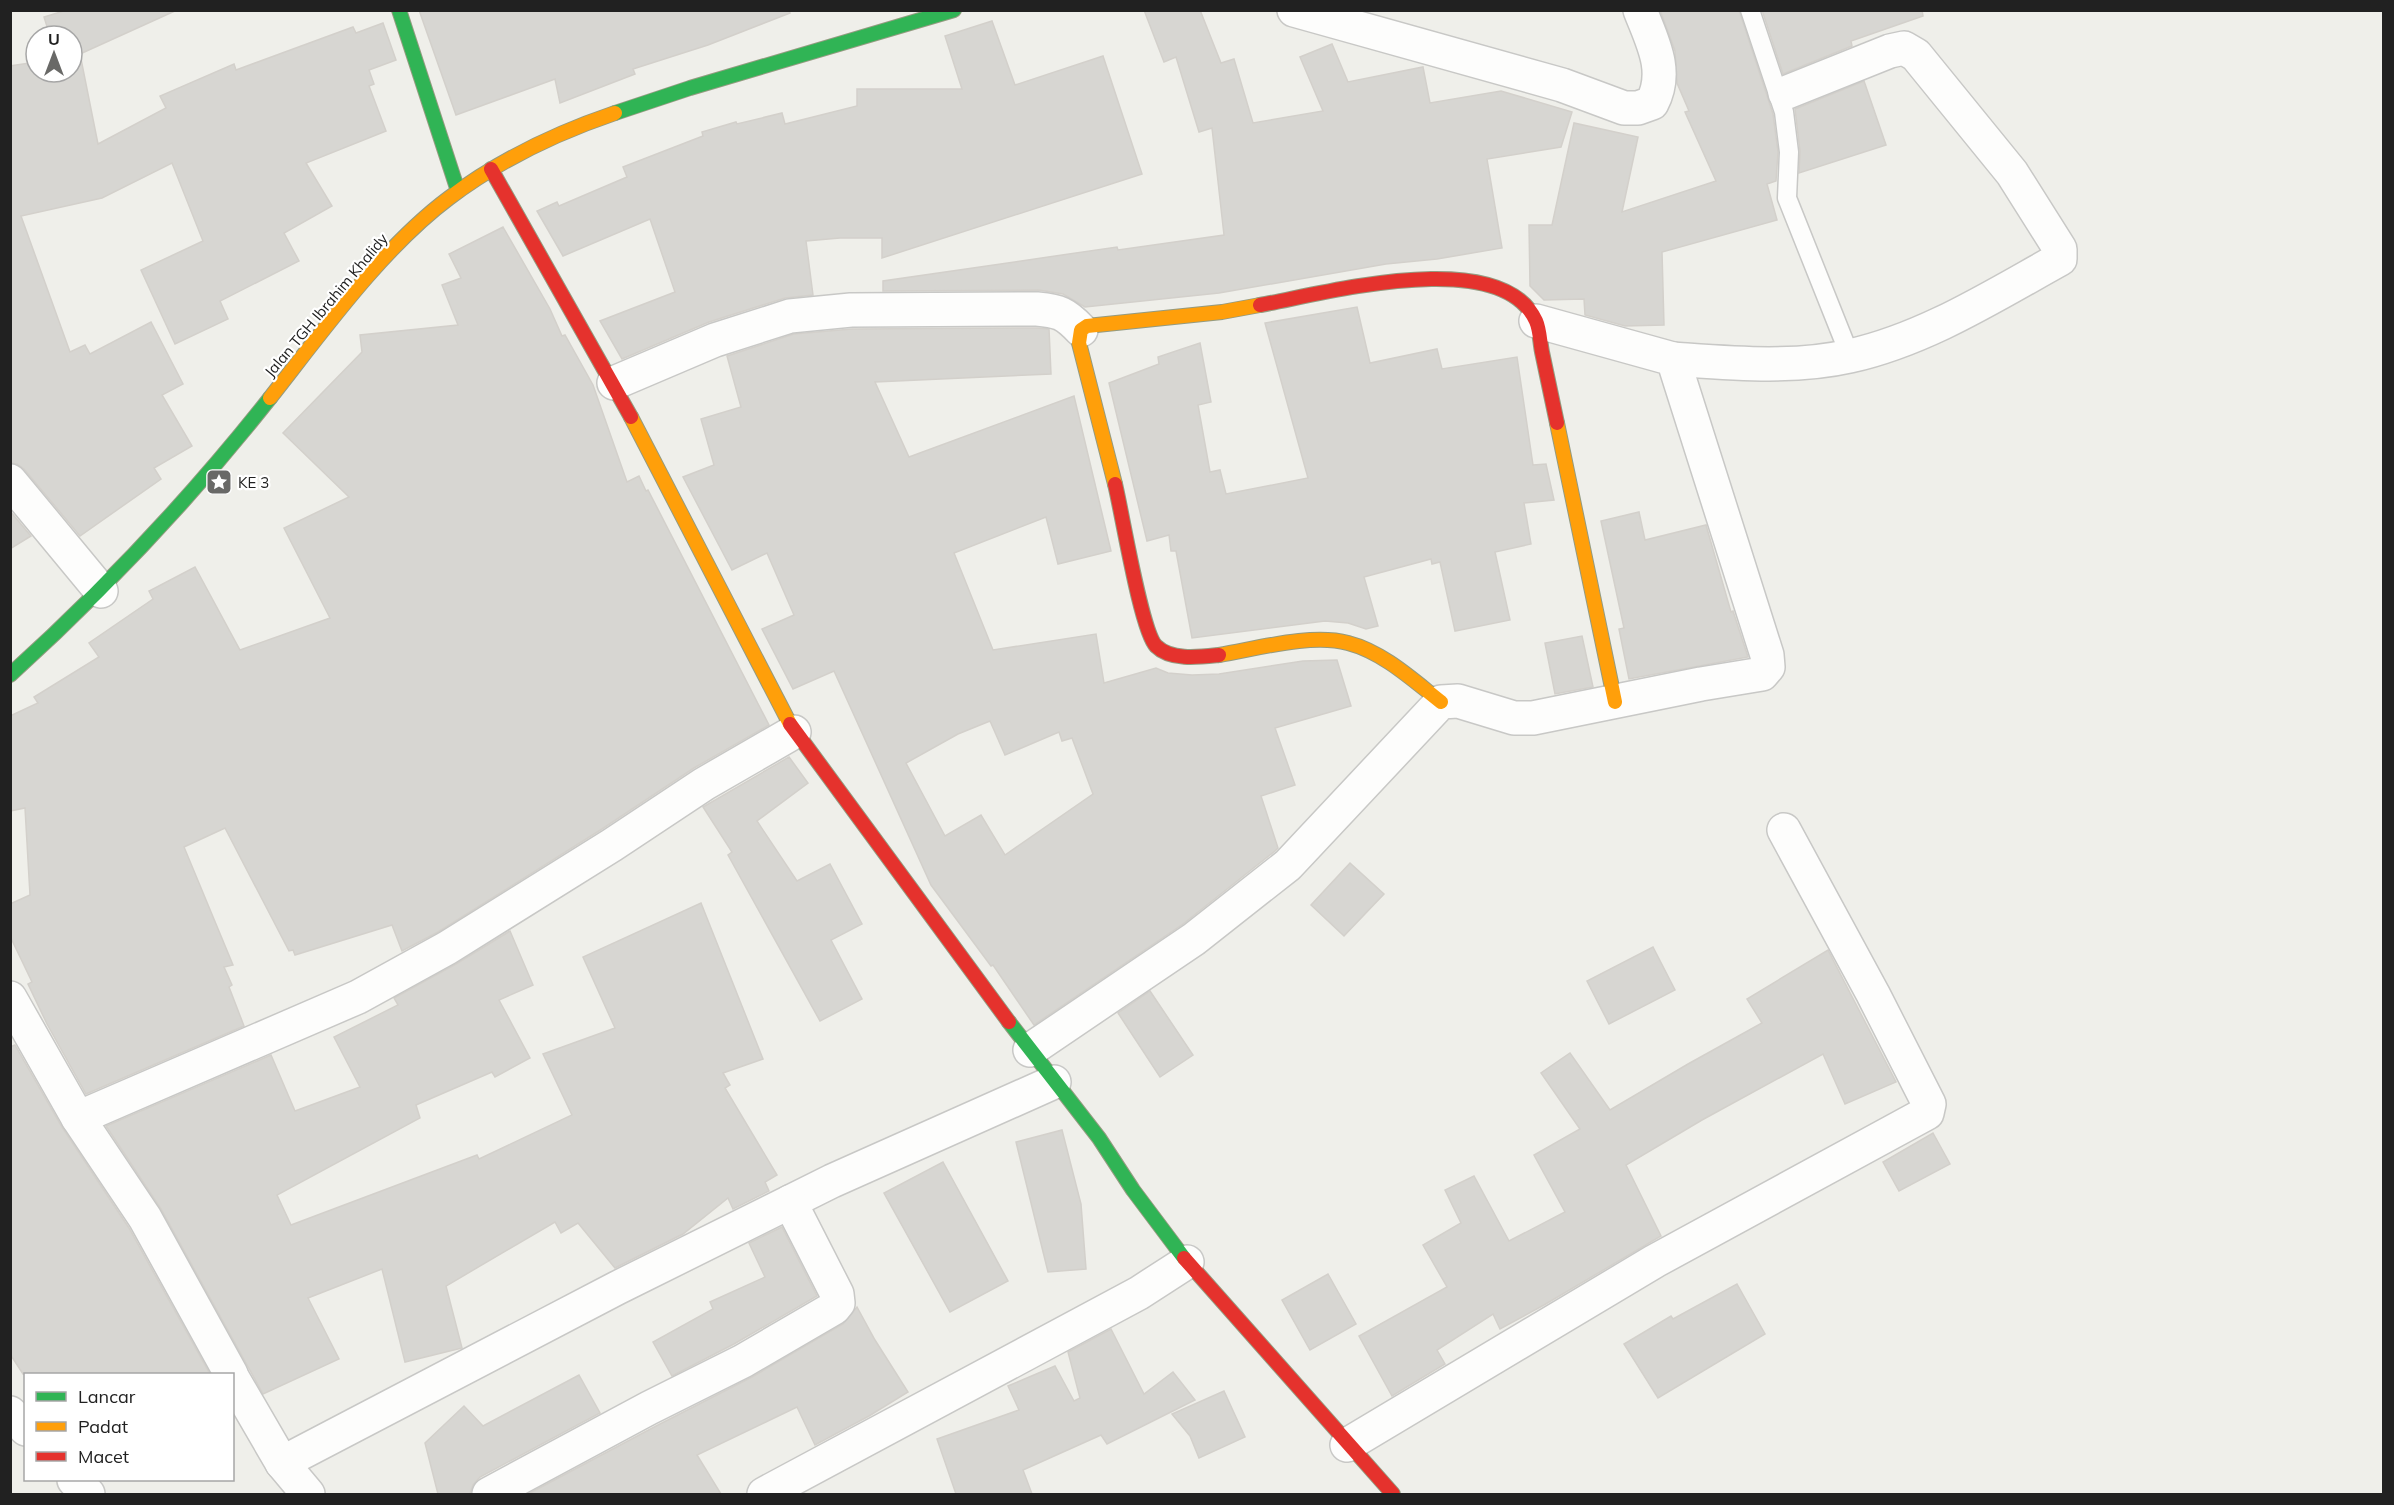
<svg xmlns="http://www.w3.org/2000/svg" width="2394" height="1505" font-family="Mulish,sans-serif">
	<style>
		.building { fill: #d7d6d2; stroke: #d3d0cb; stroke-width: 1.5; fill-rule: evenodd }
		.lines { fill: none; stroke-linecap: round; stroke-linejoin: round }
		.lane-casing { stroke: #c8c8c6; stroke-width: 21 }
		.street-casing { stroke: #c8c8c6; stroke-width: 36 }
		.fast-casing { stroke: #949b80; stroke-width: 16 }
		.slow-casing { stroke: #949b80; stroke-width: 16 }
		.jam-casing { stroke: #949b80; stroke-width: 16 }
		.lane { stroke: #fdfdfc; stroke-width: 18 }
		.street { stroke: #fdfdfc; stroke-width: 33 }
		.fast { stroke: #30b455; stroke-width: 14 }
		.slow { stroke: #ff9f0a; stroke-width: 14 }
		.jam { stroke: #e5322d; stroke-width: 14 }
		.labels { text-anchor: middle; dominant-baseline: central; stroke-width: 4.5; stroke-linejoin: round; paint-order: stroke }
		.street-label { font-size: 15px; fill: #212121; stroke: #fff }
		.poi-label { font-size: 15px; fill: #212121; stroke: #fff; text-anchor: start }
	</style>
	<rect width="100%" height="100%" fill="#efefea"/>
	<g class="building">
		<path d="M 67,10 L 177,10 L 80,54 L 98,144 L 166,108 L 160,96 L 234,64 L 236,70 L 353,27 L 356,33 L 383,23 L 396,60 L 369,70 L 374,84 L 369,86 L 386,131 L 306,163 L 332,206 L 284,233 L 299,261 L 220,301 L 228,319 L 175,344 L 141,270 L 203,241 L 172,163 L 102,198 L 21,216 L 70,352 L 85,345 L 90,354 L 151,322 L 183,384 L 162,395 L 192,446 L 154,468 L 161,479 L 80,536 L 24,469 L 17,464 L 10,463 L 10,66 L 36,62 L 36,72 L 72,72 L 72,36 L 50,36 L 44,17 Z"/>
		<path d="M 419,10 L 789,10 L 790,13 L 708,45 L 633,69 L 635,74 L 560,103 L 555,79 L 456,115 Z"/>
		<path d="M 1144,10 L 1200,10 L 1221,63 L 1234,59 L 1253,123 L 1323,111 L 1300,57 L 1332,44 L 1348,82 L 1423,67 L 1430,103 L 1501,91 L 1572,112 L 1561,147 L 1487,159 L 1502,248 L 1437,259 L 1386,264 L 1219,293 L 1085,307 L 1063,294 L 1039,290 L 883,291 L 883,281 L 1117,247 L 1118,250 L 1224,235 L 1212,128 L 1199,132 L 1176,57 L 1164,62 Z"/>
		<path d="M 1660,10 L 1739,10 L 1773,114 L 1778,152 L 1776,181 L 1767,184 L 1777,220 L 1662,252 L 1664,325 L 1625,326 L 1585,315 L 1584,299 L 1544,300 L 1530,286 L 1529,225 L 1552,225 L 1574,123 L 1638,137 L 1622,212 L 1716,181 L 1685,112 L 1689,111 L 1677,83 L 1675,51 Z"/>
		<path d="M 1762,10 L 1922,10 L 1923,16 L 1851,41 L 1852,46 L 1783,74 Z"/>
		<path d="M 992,21 L 1015,85 L 1103,56 L 1142,174 L 882,258 L 882,238 L 840,238 L 806,241 L 813,295 L 785,298 L 709,322 L 622,359 L 600,321 L 675,292 L 650,219 L 563,256 L 537,211 L 557,202 L 559,206 L 627,177 L 623,167 L 703,136 L 702,132 L 736,122 L 737,124 L 782,113 L 785,124 L 857,106 L 857,89 L 962,89 L 945,36 Z"/>
		<path d="M 1864,81 L 1886,145 L 1799,173 L 1800,151 L 1795,109 Z"/>
		<path d="M 503,227 L 550,309 L 562,336 L 565,335 L 593,385 L 627,482 L 639,476 L 646,491 L 648,490 L 769,725 L 694,768 L 602,829 L 438,932 L 402,951 L 392,925 L 295,955 L 293,950 L 289,951 L 225,828 L 184,847 L 233,965 L 224,967 L 232,985 L 229,987 L 244,1026 L 86,1094 L 47,1024 L 28,984 L 32,982 L 10,936 L 10,904 L 30,895 L 25,808 L 10,811 L 10,716 L 38,703 L 34,697 L 99,657 L 89,643 L 153,599 L 149,591 L 195,567 L 240,650 L 330,618 L 284,528 L 349,497 L 283,433 L 362,352 L 360,335 L 458,325 L 442,285 L 461,278 L 449,254 Z"/>
		<path d="M 1357,307 L 1370,363 L 1437,349 L 1442,369 L 1517,357 L 1533,465 L 1546,464 L 1554,500 L 1524,503 L 1531,544 L 1495,552 L 1510,620 L 1455,631 L 1440,562 L 1432,564 L 1431,559 L 1364,577 L 1378,626 L 1366,629 L 1348,623 L 1325,621 L 1192,638 L 1176,551 L 1171,551 L 1169,535 L 1147,541 L 1109,383 L 1159,364 L 1158,357 L 1200,343 L 1211,402 L 1198,405 L 1210,472 L 1220,470 L 1226,494 L 1308,478 L 1265,323 Z"/>
		<path d="M 1036,328 L 1049,329 L 1051,374 L 875,382 L 909,457 L 1074,396 L 1111,551 L 1058,564 L 1046,517 L 954,553 L 993,650 L 1096,634 L 1104,683 L 1156,668 L 1168,673 L 1192,675 L 1219,674 L 1303,661 L 1337,660 L 1351,706 L 1275,728 L 1295,785 L 1261,796 L 1278,848 L 1275,851 L 1183,924 L 1034,1025 L 993,965 L 991,966 L 931,885 L 834,671 L 793,689 L 762,629 L 794,615 L 767,553 L 732,570 L 683,477 L 714,465 L 701,419 L 741,407 L 727,356 L 794,334 L 852,329 ZM 990,721 L 1005,755 L 1059,732 L 1062,741 L 1072,738 L 1093,794 L 1005,855 L 981,815 L 945,836 L 906,763 L 958,734 Z"/>
		<path d="M 10,511 L 31,536 L 10,549 Z"/>
		<path d="M 1639,512 L 1645,540 L 1706,525 L 1731,612 L 1733,611 L 1748,657 L 1629,679 L 1619,629 L 1624,628 L 1601,521 Z"/>
		<path d="M 1582,636 L 1593,687 L 1555,694 L 1545,643 Z"/>
		<path d="M 789,757 L 808,783 L 757,821 L 797,881 L 830,864 L 862,924 L 831,940 L 862,999 L 820,1021 L 728,855 L 732,852 L 703,807 Z"/>
		<path d="M 1350,863 L 1384,894 L 1344,936 L 1311,905 Z"/>
		<path d="M 701,903 L 763,1059 L 723,1073 L 730,1085 L 725,1088 L 777,1175 L 765,1182 L 769,1191 L 733,1209 L 728,1198 L 683,1234 L 615,1268 L 578,1223 L 561,1233 L 555,1222 L 446,1286 L 462,1348 L 405,1362 L 382,1269 L 308,1298 L 339,1359 L 263,1394 L 161,1209 L 106,1126 L 271,1055 L 295,1111 L 360,1087 L 334,1037 L 398,1005 L 394,998 L 456,964 L 510,931 L 533,985 L 499,1000 L 530,1058 L 495,1077 L 492,1072 L 416,1105 L 420,1118 L 277,1195 L 291,1225 L 477,1155 L 479,1159 L 572,1115 L 543,1054 L 615,1028 L 583,957 Z"/>
		<path d="M 1653,947 L 1675,990 L 1609,1024 L 1587,981 Z"/>
		<path d="M 1828,950 L 1896,1082 L 1845,1104 L 1823,1054 L 1702,1120 L 1626,1165 L 1661,1236 L 1544,1305 L 1500,1329 L 1493,1314 L 1437,1350 L 1445,1364 L 1392,1396 L 1359,1336 L 1447,1287 L 1423,1245 L 1461,1223 L 1445,1190 L 1474,1176 L 1509,1241 L 1565,1212 L 1534,1155 L 1580,1129 L 1541,1073 L 1570,1053 L 1610,1110 L 1688,1064 L 1762,1023 L 1747,999 Z"/>
		<path d="M 1150,991 L 1193,1055 L 1160,1077 L 1118,1013 Z"/>
		<path d="M 15,1045 L 62,1127 L 129,1228 L 210,1374 L 23,1374 L 10,1354 L 10,1047 Z"/>
		<path d="M 1062,1130 L 1081,1204 L 1086,1269 L 1048,1272 L 1016,1142 Z"/>
		<path d="M 1933,1133 L 1950,1164 L 1899,1191 L 1883,1162 Z"/>
		<path d="M 943,1162 L 1008,1281 L 950,1312 L 884,1193 Z"/>
		<path d="M 782,1227 L 817,1296 L 734,1344 L 672,1376 L 653,1342 L 713,1309 L 710,1302 L 765,1277 L 749,1243 Z"/>
		<path d="M 1328,1274 L 1356,1324 L 1310,1350 L 1282,1300 Z"/>
		<path d="M 1737,1284 L 1765,1334 L 1658,1398 L 1624,1344 L 1671,1316 L 1673,1319 Z"/>
		<path d="M 857,1307 L 875,1340 L 908,1392 L 869,1416 L 815,1445 L 797,1407 L 697,1455 L 721,1494 L 528,1494 L 658,1425 L 752,1377 L 843,1324 Z"/>
		<path d="M 1111,1329 L 1144,1394 L 1173,1372 L 1195,1400 L 1107,1444 L 1101,1435 L 1023,1470 L 1032,1494 L 956,1494 L 937,1439 L 1019,1410 L 1008,1386 L 1055,1366 L 1074,1401 L 1080,1398 L 1068,1352 Z"/>
		<path d="M 579,1375 L 600,1413 L 480,1477 L 473,1485 L 470,1494 L 438,1494 L 425,1443 L 464,1406 L 483,1426 Z"/>
		<path d="M 1224,1391 L 1245,1437 L 1199,1458 L 1190,1436 L 1172,1414 Z"/>
	</g>
	<g class="lines">
		<g class="lane-casing">
			<path id="lane" d="M 1750,10 L 1784,112 L 1789,152 L 1787,198 L 1850,356"/>
		</g>
		<g class="street-casing">
			<g id="street">
				<path d="M 1294,10 L 1562,85 L 1624,108 L 1638,108 L 1652,103 C 1669,71 1652,41 1640,10"/>
				<path d="M 1673,359 C 1730,363 1793,369 1850,356 C 1926,339 1993,296 2060,259 L 2060,249 L 2012,173 L 1916,55 L 1904,48 L 1890,51 L 1785,93"/>
				<path d="M 614,383 L 715,340 L 790,316 L 851,310 L 1037,309 C 1059,311 1065,313 1081,330"/>
				<path d="M 10,481 L 101,591"/>
				<path d="M 10,998 L 78,1118 L 145,1218 L 231,1374"/>
				<path d="M 1030,1050 L 1194,939 L 1288,865 L 1441,702 L 1458,701 L 1514,718 L 1533,718 L 1701,684 L 1762,674 L 1768,667 L 1767,655 L 1673,359 L 1536,321"/>
				<path d="M 78,1118 L 358,997 L 447,948 L 612,845 L 704,784 L 794,732"/>
				<path d="M 232,1377 L 282,1463 L 308,1494"/>
				<path d="M 10,1413 L 26,1429"/>
				<path d="M 1347,1445 L 1655,1261 L 1927,1113 L 1929,1104 L 1873,994 L 1784,830"/>
				<path d="M 282,1463 L 617,1288 L 832,1181 L 1054,1082"/>
				<path d="M 74,1480 L 88,1494"/>
				<path d="M 489,1494 L 649,1408 L 743,1361 L 834,1308 L 838,1303 L 837,1294 L 790,1202"/>
				<path d="M 764,1494 L 1139,1293 L 1187,1262"/>
			</g>
		</g>
		<g class="fast-casing">
			<g id="fast">
				<path d="M 399,10 L 458,191"/>
				<path d="M 615,113 L 690,88 L 954,10"/>
				<path d="M 10,675 C 105,589 191,498 270,398"/>
				<path d="M 1009,1022 L 1099,1138 L 1133,1190 L 1184,1258"/>
			</g>
		</g>
		<g class="slow-casing">
			<g id="slow">
				<path d="M 270,398 C 322,332 382,248 449,198 C 498,161 556,133 615,113"/>
				<path d="M 631,417 L 790,724"/>
				<path d="M 1557,423 L 1615,702"/>
				<path d="M 1115,484 L 1079,343 L 1081,330 L 1087,326 L 1222,312 L 1260,305"/>
				<path d="M 1219,655 C 1256,649 1311,633 1348,643 C 1383,652 1413,680 1441,702"/>
			</g>
		</g>
		<g class="jam-casing">
			<g id="jam">
				<path d="M 491,169 L 631,417"/>
				<path d="M 1260,305 C 1323,294 1501,244 1536,321 C 1540,330 1540,342 1542,352 C 1547,376 1552,400 1557,423"/>
				<path d="M 1115,484 C 1122,512 1141,631 1156,646 C 1171,661 1200,657 1219,655"/>
				<path d="M 790,724 L 1009,1022"/>
				<path d="M 1184,1258 L 1393,1494"/>
			</g>
		</g>
		<use href="#lane" class="lane"/>
		<use href="#street" class="street"/>
		<use href="#fast" class="fast"/>
		<use href="#slow" class="slow"/>
		<use href="#jam" class="jam"/>
	</g>
	<defs>
		<g id="sight-square" transform="scale(1.35)"><rect x="-9" y="-9" width="18" height="18" rx="4" fill="#696967" stroke="#fff"/><path d="M0-6L1.8-2.2L6-1.7L2.9 1.2L3.7 5.4L0 3.3L-3.7 5.4L-2.9 1.2L-6-1.7L-1.8-2.2Z" fill="#fff"/></g>
	</defs>
	<g fill-rule="evenodd">
		<use href="#sight-square" x="219" y="482"/>
	</g>
	<g class="labels">
		<g class="street-label">
			<text transform="translate(326 305) rotate(-50)">Jalan TGH Ibrahim Khalidy</text>
		</g>
		<g class="poi-label">
			<text x="238" y="482">KE 3</text>
		</g>
	</g>
	<rect width="2394" height="1505" fill="none" stroke="#212121" stroke-width="24"/>
	<rect x="24" y="1373" width="210" height="108" fill="#ffffff" stroke="#a6a6a6" stroke-width="1.5"/>
	<rect x="36" y="1392" width="30" height="9" fill="#30b455" stroke="#a6a6a6" stroke-width="1.5"/>
	<text x="78" y="1403" font-size="18" fill="#212121">Lancar</text>
	<rect x="36" y="1422" width="30" height="9" fill="#ff9f0a" stroke="#a6a6a6" stroke-width="1.5"/>
	<text x="78" y="1433" font-size="18" fill="#212121">Padat</text>
	<rect x="36" y="1452" width="30" height="9" fill="#e5322d" stroke="#a6a6a6" stroke-width="1.5"/>
	<text x="78" y="1463" font-size="18" fill="#212121">Macet</text>
	<g transform="translate(54 54)"><circle r="28" fill="#ffffff" stroke="#a6a6a6" stroke-width="1.5"/>
	<path d="M0-4.5L10 22L0 15L-10 22Z" fill="#696967"/>
	<text y="-9" font-size="16" font-weight="bold" text-anchor="middle" fill="#212121">U</text>
	</g>
</svg>
